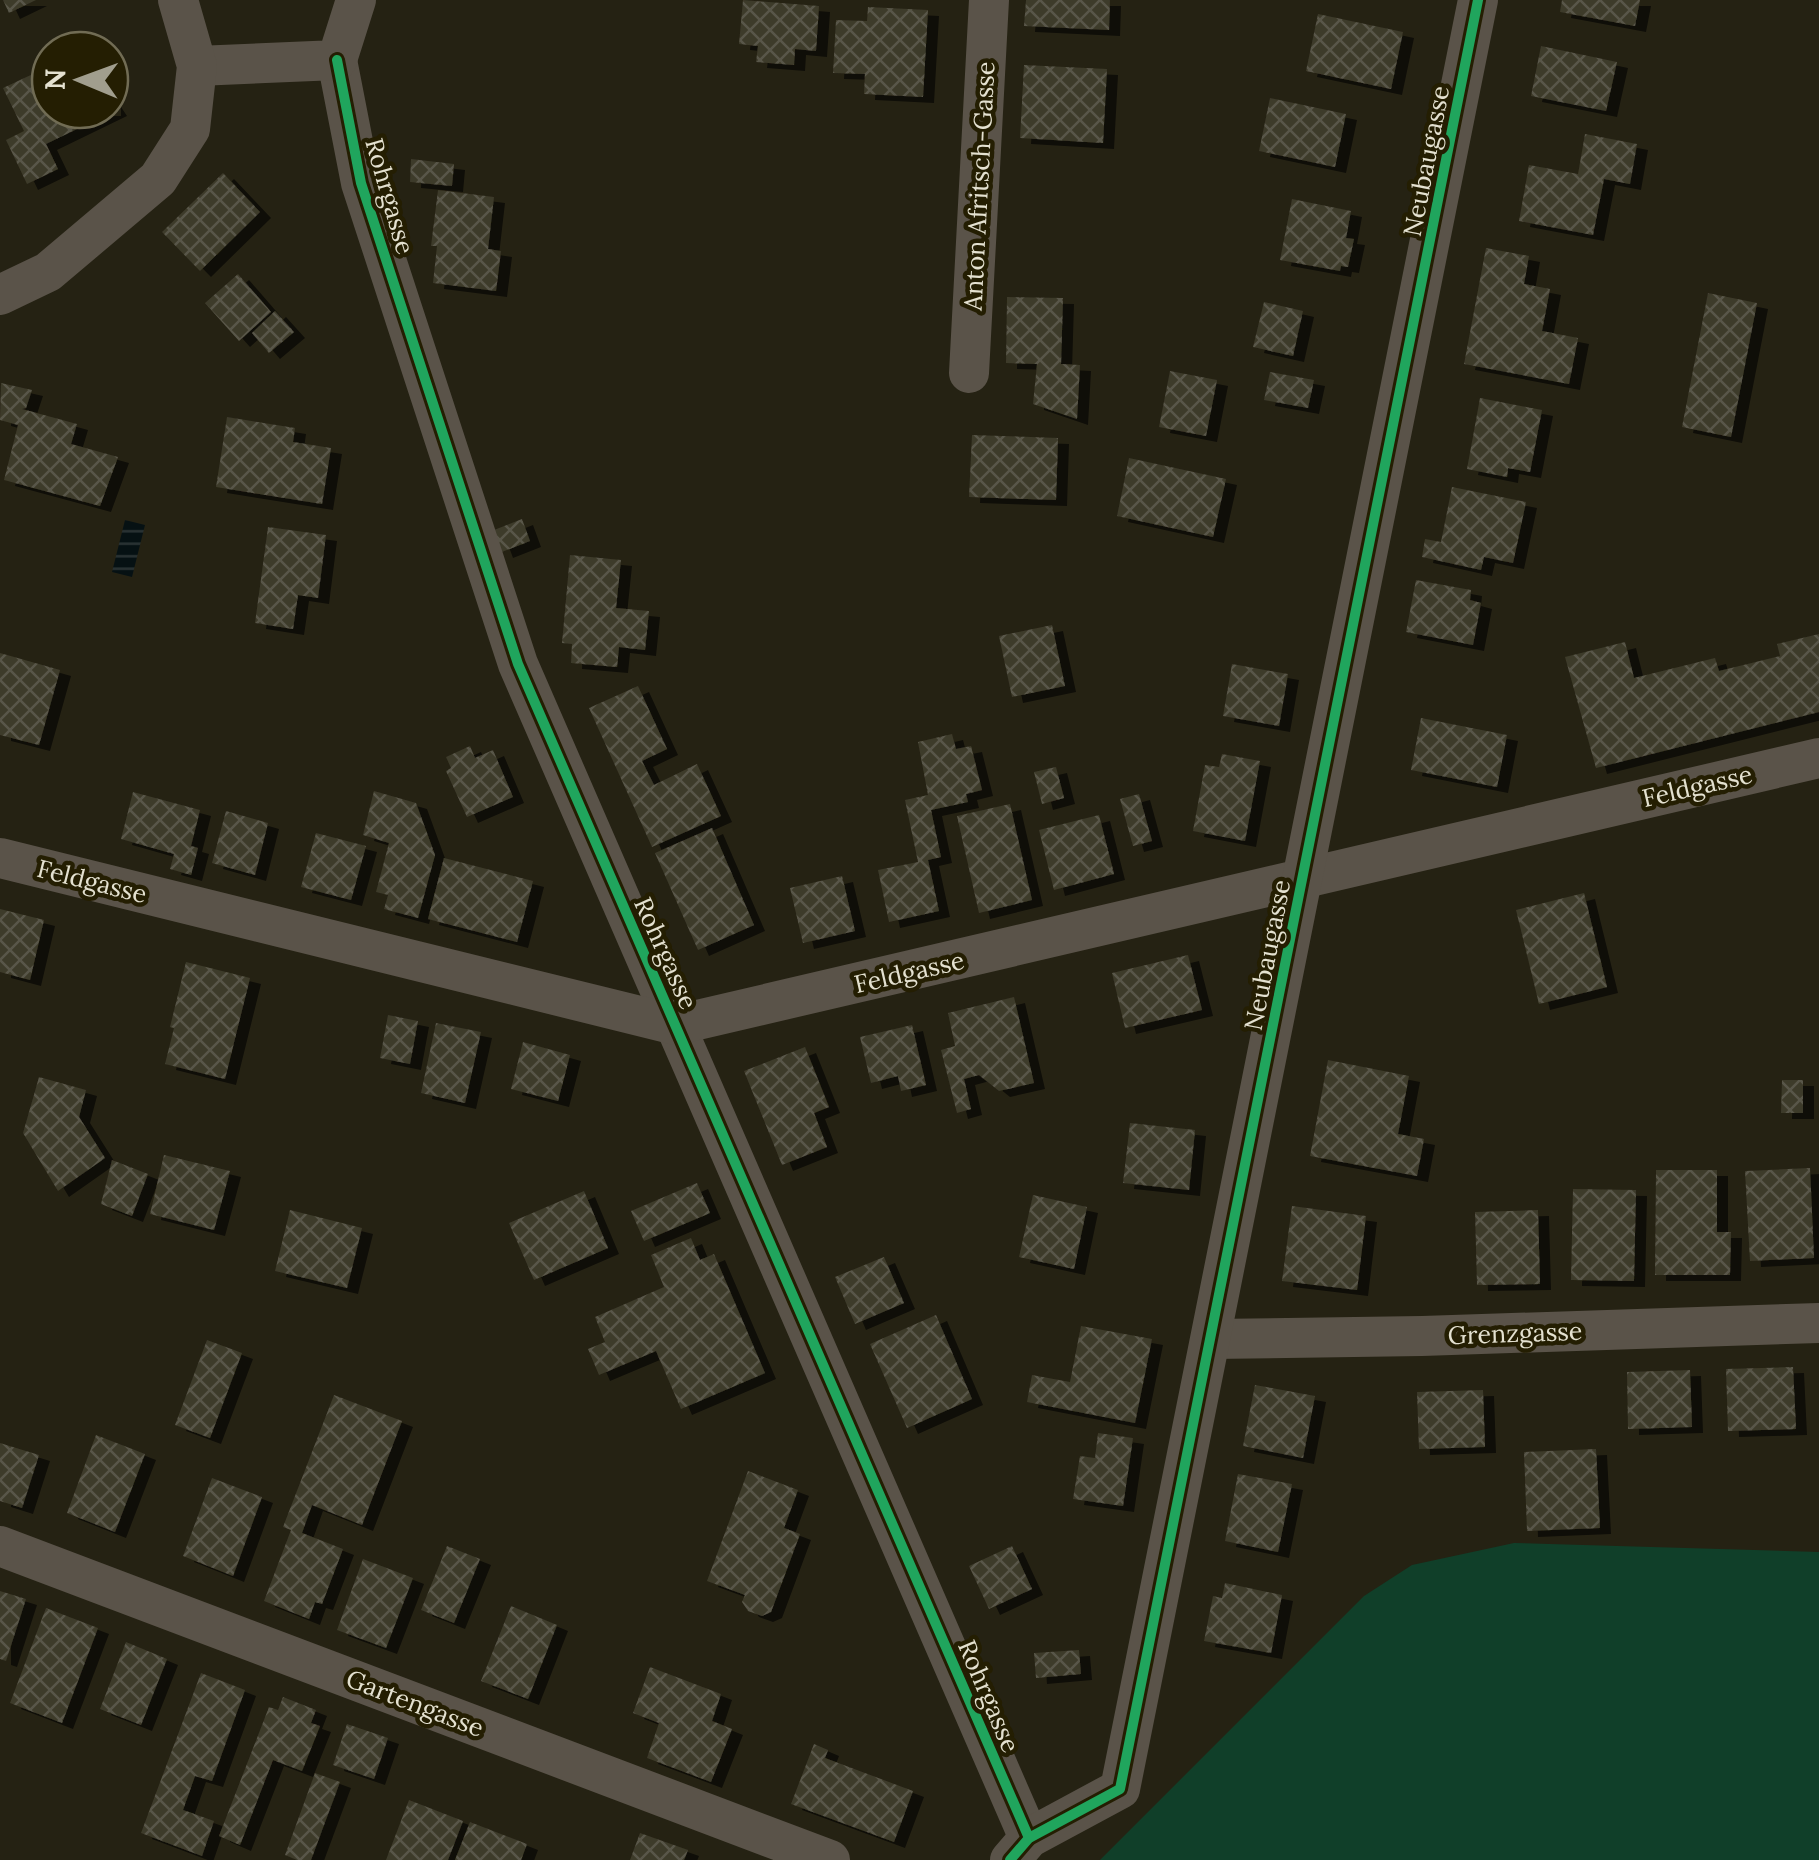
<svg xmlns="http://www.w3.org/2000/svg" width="1819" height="1860" font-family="Lora,serif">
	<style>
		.green { fill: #103f29 }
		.water { fill: url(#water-rules) }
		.building { fill: url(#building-cross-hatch); filter: url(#shadow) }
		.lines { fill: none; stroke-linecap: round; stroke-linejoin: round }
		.street { stroke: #5a5349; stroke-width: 40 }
		.cycleway-casing { stroke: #241e02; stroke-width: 16 }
		.cycleway { stroke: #20a55d; stroke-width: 10 }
		.labels { text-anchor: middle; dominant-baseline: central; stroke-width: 9; stroke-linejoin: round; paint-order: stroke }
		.street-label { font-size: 25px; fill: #e4e1d0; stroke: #241e02 }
	</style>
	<defs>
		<pattern id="water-rules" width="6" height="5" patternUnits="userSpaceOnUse" patternTransform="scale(2.5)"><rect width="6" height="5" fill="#061113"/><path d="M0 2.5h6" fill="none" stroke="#2a3334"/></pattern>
		<pattern id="building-cross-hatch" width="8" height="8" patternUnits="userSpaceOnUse" patternTransform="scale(2.5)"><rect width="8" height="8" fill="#3d3a2a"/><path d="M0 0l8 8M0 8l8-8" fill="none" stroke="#595648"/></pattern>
		<filter id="shadow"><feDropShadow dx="11" dy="6" stdDeviation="0" flood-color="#0009"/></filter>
	</defs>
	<rect width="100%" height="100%" fill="#252213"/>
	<path class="green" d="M 1514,1543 L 1819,1552 L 1819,1860 L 1100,1860 L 1364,1596 L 1412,1565 Z"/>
	<path class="water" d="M 125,520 L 145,525 L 132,577 L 112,572 Z"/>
	<g class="building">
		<path d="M 3,0 L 36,0 L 9,13 Z"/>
		<path d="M 743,0 L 819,6 L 816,51 L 795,49 L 794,65 L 756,62 L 758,46 L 739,44 Z"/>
		<path d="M 1026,0 L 1110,0 L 1109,30 L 1024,26 Z"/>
		<path d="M 1562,0 L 1640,0 L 1635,26 L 1560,12 Z"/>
		<path d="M 868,7 L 928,10 L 923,97 L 864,94 L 865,74 L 833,73 L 836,20 L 867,21 Z"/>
		<path d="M 1318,14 L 1403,32 L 1391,89 L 1306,71 Z"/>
		<path d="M 1541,46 L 1617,62 L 1606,111 L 1531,96 Z"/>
		<path d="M 1024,65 L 1107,69 L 1103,143 L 1020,138 Z"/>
		<path d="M 50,66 L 50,110 L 110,110 L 110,101 L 116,110 L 46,144 L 58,169 L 27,184 L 6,140 L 24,131 L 3,88 Z"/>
		<path d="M 1270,98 L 1346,114 L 1335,167 L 1259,151 Z"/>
		<path d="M 1585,134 L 1637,144 L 1630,184 L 1604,179 L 1593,235 L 1519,221 L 1529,165 L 1578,174 Z"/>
		<path d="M 411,159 L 454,164 L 452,186 L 410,182 Z"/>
		<path d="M 223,173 L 260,212 L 200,271 L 162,232 Z"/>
		<path d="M 438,190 L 494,197 L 488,249 L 501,251 L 496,291 L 433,283 L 437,246 L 431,246 Z"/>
		<path d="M 1292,199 L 1351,211 L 1346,238 L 1354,239 L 1348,267 L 1341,266 L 1340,271 L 1280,260 Z"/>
		<path d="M 1486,248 L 1529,256 L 1524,284 L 1550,289 L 1542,331 L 1578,338 L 1569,384 L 1464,364 Z"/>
		<path d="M 238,274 L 271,312 L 239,341 L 205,303 Z"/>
		<path d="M 1708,293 L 1757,303 L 1731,437 L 1682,427 Z"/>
		<path d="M 1007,297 L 1063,298 L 1061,364 L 1080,365 L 1077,419 L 1033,404 L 1037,364 L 1006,363 Z"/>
		<path d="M 1264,302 L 1303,311 L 1293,356 L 1253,347 Z"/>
		<path d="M 275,311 L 294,332 L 269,353 L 252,333 Z"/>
		<path d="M 1170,371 L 1217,380 L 1206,436 L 1159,427 Z"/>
		<path d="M 1270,372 L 1314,380 L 1308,408 L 1264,400 Z"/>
		<path d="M 1,383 L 32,390 L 26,408 L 22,409 L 77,424 L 71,444 L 118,457 L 100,506 L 4,480 L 18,425 L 0,420 Z"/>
		<path d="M 1480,398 L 1542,410 L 1530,472 L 1508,468 L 1507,477 L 1467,469 Z"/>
		<path d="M 227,417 L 295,428 L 293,442 L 331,448 L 322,504 L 216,487 Z"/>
		<path d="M 972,435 L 1058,438 L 1056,500 L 969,497 Z"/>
		<path d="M 1129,458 L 1226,479 L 1213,537 L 1117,516 Z"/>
		<path d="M 1452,487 L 1526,502 L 1513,563 L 1484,557 L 1481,570 L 1422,557 L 1425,539 L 1441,542 Z"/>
		<path d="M 522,519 L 530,541 L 502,552 L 494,530 Z"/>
		<path d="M 268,527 L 326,535 L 318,598 L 298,595 L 293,629 L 255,623 Z"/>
		<path d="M 570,555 L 621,560 L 616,608 L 649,611 L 645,650 L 619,647 L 617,667 L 571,663 L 572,644 L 562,643 Z"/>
		<path d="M 1416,580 L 1471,590 L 1470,600 L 1481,603 L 1473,645 L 1406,632 Z"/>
		<path d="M 1052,625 L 1065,686 L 1012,697 L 999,636 Z"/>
		<path d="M 1819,634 L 1819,712 L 1596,768 L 1565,657 L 1625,642 L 1634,678 L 1715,658 L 1719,671 L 1780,656 L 1777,644 Z"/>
		<path d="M 0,653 L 60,670 L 39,745 L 0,735 Z"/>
		<path d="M 1232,664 L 1288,674 L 1279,726 L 1223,716 Z"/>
		<path d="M 638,686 L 667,749 L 642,761 L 654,785 L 697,764 L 721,816 L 652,847 L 589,708 Z"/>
		<path d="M 1421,718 L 1507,735 L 1497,787 L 1411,770 Z"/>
		<path d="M 952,734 L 956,749 L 971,746 L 982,790 L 966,794 L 968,802 L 931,810 L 941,857 L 928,860 L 939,911 L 889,922 L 878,870 L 918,862 L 905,800 L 928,795 L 918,742 Z"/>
		<path d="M 470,746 L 475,758 L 493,750 L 513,797 L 467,817 L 446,771 L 451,768 L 446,757 Z"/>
		<path d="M 1222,754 L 1260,761 L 1245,841 L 1193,831 L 1205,765 L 1219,767 Z"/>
		<path d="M 1056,767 L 1064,798 L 1042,804 L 1034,772 Z"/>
		<path d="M 374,791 L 416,803 L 435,855 L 418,918 L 384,909 L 388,895 L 376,892 L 389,843 L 363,835 Z"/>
		<path d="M 133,792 L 200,810 L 191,846 L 198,848 L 191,875 L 170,869 L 174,854 L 121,839 Z"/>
		<path d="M 1139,794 L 1152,841 L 1133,846 L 1120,799 Z"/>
		<path d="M 1010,804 L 1032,900 L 979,913 L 957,816 Z"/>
		<path d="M 226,811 L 268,823 L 255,875 L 212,863 Z"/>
		<path d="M 1099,815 L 1114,874 L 1054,890 L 1039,830 Z"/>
		<path d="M 712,828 L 754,925 L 698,950 L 655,853 Z"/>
		<path d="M 316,833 L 366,846 L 351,900 L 301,887 Z"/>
		<path d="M 444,858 L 533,881 L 517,942 L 428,919 Z"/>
		<path d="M 842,876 L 855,931 L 803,943 L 790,888 Z"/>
		<path d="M 1584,893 L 1607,987 L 1539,1004 L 1516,910 Z"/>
		<path d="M 0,909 L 44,920 L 30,980 L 0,972 Z"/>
		<path d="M 1188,955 L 1202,1010 L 1125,1028 L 1112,973 Z"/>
		<path d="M 186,962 L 250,978 L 225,1079 L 165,1064 L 174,1028 L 170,1027 Z"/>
		<path d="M 1014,997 L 1034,1083 L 999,1091 L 979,1075 L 964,1079 L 971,1109 L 957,1113 L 941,1050 L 955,1046 L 948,1013 Z"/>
		<path d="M 388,1015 L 418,1021 L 410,1064 L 380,1058 Z"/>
		<path d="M 436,1023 L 481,1032 L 465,1103 L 421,1093 Z"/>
		<path d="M 912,1025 L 926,1085 L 901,1091 L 898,1076 L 871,1083 L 860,1037 Z"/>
		<path d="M 523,1042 L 570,1055 L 558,1101 L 511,1089 Z"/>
		<path d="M 805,1047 L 829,1107 L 814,1113 L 827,1147 L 782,1165 L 744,1071 Z"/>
		<path d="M 1328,1060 L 1409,1076 L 1398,1134 L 1424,1139 L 1417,1176 L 1310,1156 Z"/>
		<path d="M 39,1077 L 86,1090 L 79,1117 L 105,1158 L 58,1191 L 23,1133 Z"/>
		<path d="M 1782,1080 L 1803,1080 L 1803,1113 L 1781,1113 Z"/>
		<path d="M 1130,1123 L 1195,1130 L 1189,1190 L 1123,1183 Z"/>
		<path d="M 164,1155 L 230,1171 L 214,1230 L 150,1214 Z"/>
		<path d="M 112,1160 L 148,1174 L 132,1216 L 101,1204 Z"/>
		<path d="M 1810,1168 L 1814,1258 L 1750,1261 L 1745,1171 Z"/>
		<path d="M 1656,1170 L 1717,1170 L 1717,1232 L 1731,1232 L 1730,1275 L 1655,1275 Z"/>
		<path d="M 697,1183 L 710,1213 L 644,1241 L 631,1211 Z"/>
		<path d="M 1573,1189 L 1636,1190 L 1634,1281 L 1571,1280 Z"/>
		<path d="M 584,1191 L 608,1248 L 534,1280 L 509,1223 Z"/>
		<path d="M 1033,1195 L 1087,1207 L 1074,1269 L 1019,1257 Z"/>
		<path d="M 1292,1206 L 1366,1216 L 1357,1290 L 1282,1281 Z"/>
		<path d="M 290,1210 L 362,1228 L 347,1288 L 275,1271 Z"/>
		<path d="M 1538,1210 L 1540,1284 L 1477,1285 L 1475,1212 Z"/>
		<path d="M 691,1238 L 700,1260 L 714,1254 L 765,1373 L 681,1409 L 656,1351 L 599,1375 L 588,1349 L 605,1342 L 595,1317 L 664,1287 L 651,1255 Z"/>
		<path d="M 884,1257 L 904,1303 L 855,1324 L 835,1277 Z"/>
		<path d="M 936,1315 L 972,1399 L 907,1428 L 870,1344 Z"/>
		<path d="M 1081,1326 L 1152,1339 L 1135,1423 L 1027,1402 L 1032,1375 L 1070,1382 Z"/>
		<path d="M 207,1340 L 242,1353 L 210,1438 L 175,1425 Z"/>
		<path d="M 1793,1367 L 1796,1429 L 1728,1431 L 1726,1369 Z"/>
		<path d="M 1690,1370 L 1692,1427 L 1628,1429 L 1627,1372 Z"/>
		<path d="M 1255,1385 L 1315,1396 L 1303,1458 L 1243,1446 Z"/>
		<path d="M 1483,1390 L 1485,1447 L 1419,1449 L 1417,1392 Z"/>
		<path d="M 334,1395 L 402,1421 L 362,1525 L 312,1505 L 302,1533 L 343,1549 L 322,1604 L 315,1602 L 309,1619 L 264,1601 L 291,1530 L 283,1527 Z"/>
		<path d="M 1098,1433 L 1133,1438 L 1123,1506 L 1073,1499 L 1080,1456 L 1095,1458 Z"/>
		<path d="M 96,1435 L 145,1454 L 115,1532 L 67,1513 Z"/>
		<path d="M 0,1443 L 39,1455 L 22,1508 L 0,1501 Z"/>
		<path d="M 1596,1449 L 1600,1528 L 1527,1531 L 1524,1452 Z"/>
		<path d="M 748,1471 L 798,1490 L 784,1528 L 800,1534 L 771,1612 L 762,1616 L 748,1611 L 742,1602 L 745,1595 L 707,1581 Z"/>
		<path d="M 1238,1474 L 1292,1484 L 1278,1552 L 1225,1541 Z"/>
		<path d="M 212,1478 L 262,1497 L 233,1576 L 183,1556 Z"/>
		<path d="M 447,1546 L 480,1559 L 454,1623 L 421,1610 Z"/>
		<path d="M 1012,1546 L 1032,1589 L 989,1609 L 969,1566 Z"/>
		<path d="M 363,1559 L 413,1578 L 386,1648 L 337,1630 Z"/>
		<path d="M 1225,1583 L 1282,1595 L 1271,1653 L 1204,1641 L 1213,1596 L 1222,1598 Z"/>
		<path d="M 0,1591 L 26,1599 L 6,1661 L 0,1659 Z"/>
		<path d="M 511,1606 L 557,1625 L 528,1699 L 481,1681 Z"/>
		<path d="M 46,1608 L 98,1628 L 62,1723 L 10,1703 Z"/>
		<path d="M 126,1642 L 167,1659 L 141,1725 L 100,1709 Z"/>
		<path d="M 1079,1650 L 1081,1674 L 1036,1678 L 1034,1653 Z"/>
		<path d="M 650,1667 L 721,1694 L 712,1721 L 732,1729 L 711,1782 L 647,1758 L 659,1723 L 633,1713 Z"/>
		<path d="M 201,1673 L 245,1690 L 212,1781 L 195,1776 L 183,1810 L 214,1821 L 202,1856 L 141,1833 Z"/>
		<path d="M 283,1697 L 316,1710 L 311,1723 L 320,1726 L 302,1771 L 273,1760 L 240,1845 L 219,1836 L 269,1707 L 278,1710 Z"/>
		<path d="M 347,1724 L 388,1738 L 374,1779 L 333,1765 Z"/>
		<path d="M 814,1744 L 828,1750 L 825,1758 L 913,1791 L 894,1842 L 791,1804 Z"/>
		<path d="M 315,1773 L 340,1782 L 311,1860 L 297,1860 L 285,1855 Z"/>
		<path d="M 409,1800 L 463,1821 L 448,1860 L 386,1860 Z"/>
		<path d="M 470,1822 L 527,1844 L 521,1860 L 455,1860 Z"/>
		<path d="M 640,1833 L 688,1850 L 684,1860 L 630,1860 Z"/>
	</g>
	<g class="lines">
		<g class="street">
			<path d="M 337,60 L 361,183 L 518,664 L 1029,1838"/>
			<path d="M 197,66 L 337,60 L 356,0"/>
			<path d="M 0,295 L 48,272 L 158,179 L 190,129 L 197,66 L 178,0"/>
			<path d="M 969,373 L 989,0"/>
			<path d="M 0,858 L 676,1025 L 1819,758"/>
			<path d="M 1211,1339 L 1422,1336 L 1819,1323"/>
			<path d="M 0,1546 L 830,1860"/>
			<path d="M 1010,1860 L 1029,1838 L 1120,1789 L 1478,0"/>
		</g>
		<g class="cycleway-casing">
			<g id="cycleway">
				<path d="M 337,60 L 361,183 L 518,664 L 1029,1838"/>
				<path d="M 1010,1860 L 1029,1838 L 1120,1789 L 1478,0"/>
			</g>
		</g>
		<use href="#cycleway" class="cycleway"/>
	</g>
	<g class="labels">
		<g class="street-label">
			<text transform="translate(1426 161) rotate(-79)">Neubaugasse</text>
			<text transform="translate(979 186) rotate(-87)">Anton Afritsch-Gasse</text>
			<text transform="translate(390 196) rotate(74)">Rohrgasse</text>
			<text transform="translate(1697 786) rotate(-13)">Feldgasse</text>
			<text transform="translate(92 881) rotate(14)">Feldgasse</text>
			<text transform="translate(666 953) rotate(66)">Rohrgasse</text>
			<text transform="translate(1267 955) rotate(-79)">Neubaugasse</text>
			<text transform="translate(909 972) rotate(-13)">Feldgasse</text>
			<text transform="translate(1515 1333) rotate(-2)">Grenzgasse</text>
			<text transform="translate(989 1696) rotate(67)">Rohrgasse</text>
			<text transform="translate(415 1703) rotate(21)">Gartengasse</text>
		</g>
	</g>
	<g transform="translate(80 80) rotate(271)"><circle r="48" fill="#241e02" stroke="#716c54" stroke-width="2.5"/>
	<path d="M0-8L18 38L0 25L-18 38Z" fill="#a19e8e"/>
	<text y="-15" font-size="28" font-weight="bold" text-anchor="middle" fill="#e4e1d0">N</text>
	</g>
</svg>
